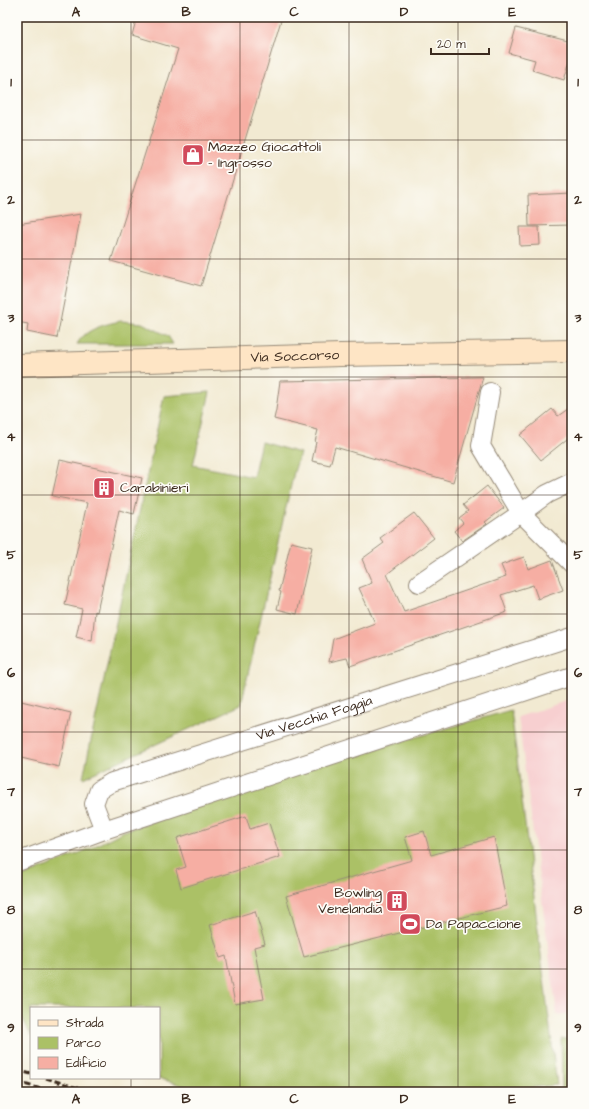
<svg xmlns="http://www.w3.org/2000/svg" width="589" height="1109" font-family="'Architects Daughter',sans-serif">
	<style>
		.built { fill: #f7cfd0 }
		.green { fill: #abc166; stroke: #737642 }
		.building { fill: #f6aea3 }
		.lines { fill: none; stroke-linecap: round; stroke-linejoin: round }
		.street-casing { stroke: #968a78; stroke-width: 20 }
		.secondary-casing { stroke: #968a78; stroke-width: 24 }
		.street { stroke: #fff; stroke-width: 18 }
		.secondary { stroke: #fee5c5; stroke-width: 22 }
		.rail { stroke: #3b2a1e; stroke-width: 3; stroke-dasharray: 6 3; stroke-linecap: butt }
		.grid { fill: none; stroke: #3b2a1e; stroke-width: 1; stroke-opacity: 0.55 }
		.labels { text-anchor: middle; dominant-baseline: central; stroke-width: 3.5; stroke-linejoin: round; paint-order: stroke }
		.poi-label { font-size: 14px; fill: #3b2a1e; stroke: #fdfcf7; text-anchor: start }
		.street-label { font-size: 14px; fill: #3b2a1e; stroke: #fdfcf7 }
		.neatline { fill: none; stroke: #3b2a1e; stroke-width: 1.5 }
		.grid-label { font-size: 13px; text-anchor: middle; font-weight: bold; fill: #3b2a1e }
	</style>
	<rect width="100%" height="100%" fill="#fdfcf7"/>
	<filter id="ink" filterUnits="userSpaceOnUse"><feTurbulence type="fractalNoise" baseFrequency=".025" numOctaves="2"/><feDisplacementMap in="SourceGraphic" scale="8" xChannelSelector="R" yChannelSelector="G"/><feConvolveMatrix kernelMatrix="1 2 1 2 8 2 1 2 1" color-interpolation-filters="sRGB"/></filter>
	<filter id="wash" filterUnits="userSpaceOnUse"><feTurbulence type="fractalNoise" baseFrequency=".012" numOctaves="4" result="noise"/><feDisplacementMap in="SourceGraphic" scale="16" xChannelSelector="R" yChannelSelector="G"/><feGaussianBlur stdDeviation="0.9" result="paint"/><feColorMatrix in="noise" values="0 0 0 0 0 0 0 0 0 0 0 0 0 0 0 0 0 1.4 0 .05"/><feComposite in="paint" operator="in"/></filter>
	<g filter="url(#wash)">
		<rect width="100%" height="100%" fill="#f2ead2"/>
		<path class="built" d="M 572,699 L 572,1013 L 557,1015 L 518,717 Z"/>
		<g class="green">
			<path d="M 121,321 L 142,323 L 168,336 L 173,344 L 77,344 C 85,329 105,324 121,321 Z"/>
			<path d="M 210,392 L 193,465 L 253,477 L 261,442 L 300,453 L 294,472 L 241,705 L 83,778 L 164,396 Z"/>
			<path d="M 511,710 L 557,1085 L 487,1092 L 203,1092 L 158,1078 L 159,1078 L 159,1008 L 31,1008 L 31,1036 L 17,1006 L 17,879 L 89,849 L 122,832 L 269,779 Z"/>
			<path d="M 572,1038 L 572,1092 L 562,1092 L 561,1039 Z"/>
		</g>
		<g id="blocks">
			<g class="building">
				<path d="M 137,17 L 282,17 L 201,286 L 111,261 L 178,49 L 132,35 Z"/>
				<path d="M 516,28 L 572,42 L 572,54 L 564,80 L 532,70 L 535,60 L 509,53 Z"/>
				<path d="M 572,193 L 572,225 L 529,226 L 528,195 Z"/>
				<path d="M 81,214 L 57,338 L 27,332 L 28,324 L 17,322 L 17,224 Z"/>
				<path d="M 519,227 L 539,227 L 540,245 L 520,246 Z"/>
				<path d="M 483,377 L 453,482 L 335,447 L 330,465 L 312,461 L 316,442 L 315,442 L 318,430 L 274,419 L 276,410 L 280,381 Z"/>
				<path d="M 572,406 L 572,435 L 541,460 L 520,435 L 552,409 L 558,416 Z"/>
				<path d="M 60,460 L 142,478 L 134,514 L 119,510 L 97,612 L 95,611 L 92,641 L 76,637 L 82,609 L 65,605 L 87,503 L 52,496 Z"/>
				<path d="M 487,486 L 504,508 L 485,522 L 487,524 L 462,541 L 454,531 L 463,523 L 459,518 L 468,511 L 463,505 Z"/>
				<path d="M 414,513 L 434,538 L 387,574 L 404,612 L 506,577 L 501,565 L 524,557 L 528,569 L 552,560 L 563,590 L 538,599 L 533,585 L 501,595 L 507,612 L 350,666 L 347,658 L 329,662 L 333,639 L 375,623 L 359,588 L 372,583 L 362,559 L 384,543 L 380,538 Z"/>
				<path d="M 291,542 L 312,547 L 297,614 L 277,609 L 281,592 L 279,591 Z"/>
				<path d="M 17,700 L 71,713 L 59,767 L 17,757 Z"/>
				<path d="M 246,816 L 250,829 L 269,823 L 280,857 L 181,888 L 176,870 L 186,867 L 177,838 Z"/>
				<path d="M 424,831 L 431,855 L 494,837 L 507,906 L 304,957 L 286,896 L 412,860 L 405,837 Z"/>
				<path d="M 255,911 L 265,944 L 254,947 L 264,999 L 235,1004 L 226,956 L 220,958 L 210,925 Z"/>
			</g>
		</g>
	</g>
	<g filter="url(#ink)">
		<use href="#blocks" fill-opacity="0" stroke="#968a78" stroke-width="1"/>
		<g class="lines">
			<g class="street-casing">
				<g id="street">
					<path d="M 490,392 L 481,446 L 521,513 L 572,564"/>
					<path d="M 419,583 L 521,513 L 547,494 L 572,482"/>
					<path id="s1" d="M 104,830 L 94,804 L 99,790 L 112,782 L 572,637"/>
					<path d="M 17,862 L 104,830 L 572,676"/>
				</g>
			</g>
			<g class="secondary-casing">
				<g id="secondary">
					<path id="s2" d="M 17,365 L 341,355 L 572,351"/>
				</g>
			</g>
			<use href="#street" class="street"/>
			<use href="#secondary" class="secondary"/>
			<g class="rail">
				<path d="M 17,1070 L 31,1074"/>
				<path d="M 46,1078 L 90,1092"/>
				<path d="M 17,1082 L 52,1092"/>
			</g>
		</g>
	</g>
	<path class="grid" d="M 131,17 L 131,1008M 240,17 L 240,1092M 349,17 L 349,1092M 458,17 L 458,1092M 17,140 L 572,140M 17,259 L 572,259M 17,377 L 572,377M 17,495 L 572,495M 17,614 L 572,614M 17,732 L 572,732M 17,850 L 572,850M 17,969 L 572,969M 131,1078 L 131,1092"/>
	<defs>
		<g id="shop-square" transform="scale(1.15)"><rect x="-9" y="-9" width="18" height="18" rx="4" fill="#d1495b" stroke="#fdfcf7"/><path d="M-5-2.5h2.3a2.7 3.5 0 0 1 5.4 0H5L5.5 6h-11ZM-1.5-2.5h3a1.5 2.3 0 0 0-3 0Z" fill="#fff"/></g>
		<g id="building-square" transform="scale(1.15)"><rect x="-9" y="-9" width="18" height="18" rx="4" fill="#d1495b" stroke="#fdfcf7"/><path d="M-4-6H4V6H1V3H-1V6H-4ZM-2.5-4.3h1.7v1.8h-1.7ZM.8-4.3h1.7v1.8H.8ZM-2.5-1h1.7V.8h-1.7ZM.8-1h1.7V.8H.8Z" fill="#fff"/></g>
		<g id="stadium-square" transform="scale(1.15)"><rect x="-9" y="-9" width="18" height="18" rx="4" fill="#d1495b" stroke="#fdfcf7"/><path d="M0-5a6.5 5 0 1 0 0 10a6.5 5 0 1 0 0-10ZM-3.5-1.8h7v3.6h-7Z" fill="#fff"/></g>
	</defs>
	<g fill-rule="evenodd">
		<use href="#shop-square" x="193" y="155"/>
		<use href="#building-square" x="104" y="488"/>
		<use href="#building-square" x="397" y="901"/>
		<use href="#stadium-square" x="410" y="924"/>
	</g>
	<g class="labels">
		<g class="poi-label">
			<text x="208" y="147">Mazzeo Giocattoli<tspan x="208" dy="16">- Ingrosso</tspan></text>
			<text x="120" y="488">Carabinieri</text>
			<text x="382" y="893" text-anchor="end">Bowling<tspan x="382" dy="16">Venelandia</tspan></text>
			<text x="426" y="924">Da Papaccione</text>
		</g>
		<g class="street-label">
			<text stroke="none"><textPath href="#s2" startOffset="278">Via Soccorso</textPath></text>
			<text stroke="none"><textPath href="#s1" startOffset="270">Via Vecchia Foggia</textPath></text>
		</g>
	</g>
	<rect width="589" height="1109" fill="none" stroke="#fdfcf7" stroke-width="44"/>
	<rect x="30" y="1007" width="130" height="72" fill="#fdfcf7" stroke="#afa8a0"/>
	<rect x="38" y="1020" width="20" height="6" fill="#fee5c5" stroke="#afa8a0"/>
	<text x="66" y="1027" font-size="12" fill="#3b2a1e">Strada</text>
	<rect x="38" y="1037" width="20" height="12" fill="#abc166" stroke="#afa8a0"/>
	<text x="66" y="1047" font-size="12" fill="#3b2a1e">Parco</text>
	<rect x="38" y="1057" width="20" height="12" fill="#f6aea3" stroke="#afa8a0"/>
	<text x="66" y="1067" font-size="12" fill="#3b2a1e">Edificio</text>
	<path d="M431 48v6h58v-6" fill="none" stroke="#3b2a1e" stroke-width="2"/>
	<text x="437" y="48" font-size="12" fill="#3b2a1e" stroke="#fdfcf7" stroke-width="3" paint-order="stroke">20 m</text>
	<rect x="22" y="22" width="545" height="1065" class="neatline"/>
	<g class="grid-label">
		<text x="76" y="16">A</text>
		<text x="186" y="16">B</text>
		<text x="294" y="16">C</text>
		<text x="404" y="16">D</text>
		<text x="512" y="16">E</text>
		<text x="11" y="86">1</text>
		<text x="578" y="86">1</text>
		<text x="11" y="204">2</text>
		<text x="578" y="204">2</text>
		<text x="11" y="322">3</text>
		<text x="578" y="322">3</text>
		<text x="11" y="441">4</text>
		<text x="578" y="441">4</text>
		<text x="11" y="559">5</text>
		<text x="578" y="559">5</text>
		<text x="11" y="677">6</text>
		<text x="578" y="677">6</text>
		<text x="11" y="796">7</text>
		<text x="578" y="796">7</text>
		<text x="11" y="914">8</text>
		<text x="578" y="914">8</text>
		<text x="11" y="1032">9</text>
		<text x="578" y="1032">9</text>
		<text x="76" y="1103">A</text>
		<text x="186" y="1103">B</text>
		<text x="294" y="1103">C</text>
		<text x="404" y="1103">D</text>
		<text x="512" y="1103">E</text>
	</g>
</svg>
